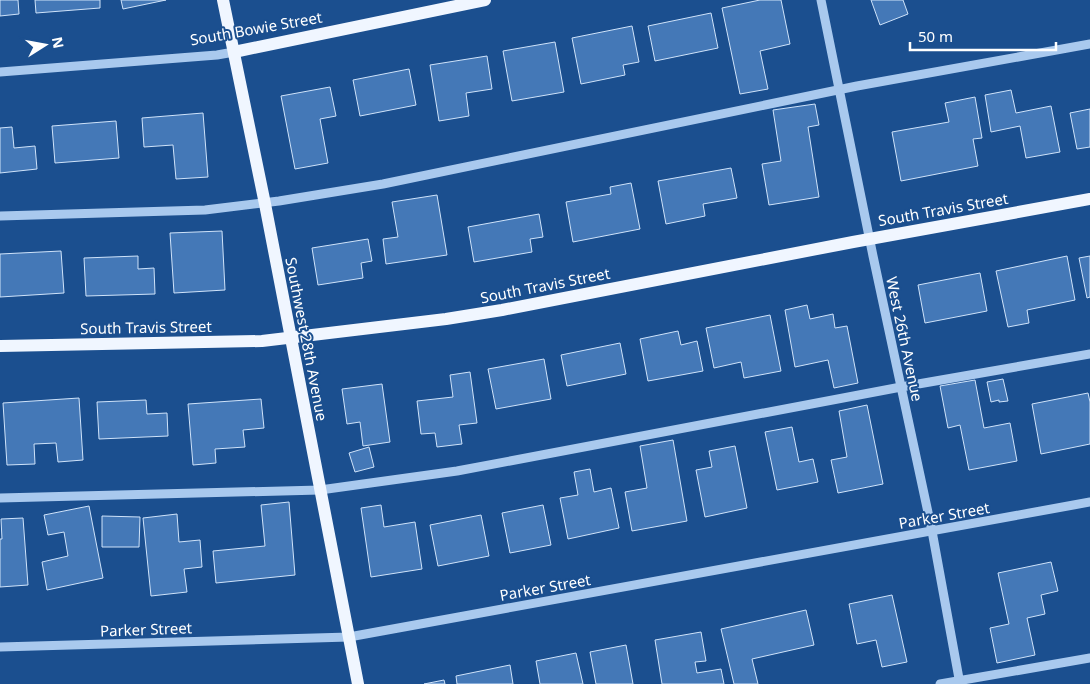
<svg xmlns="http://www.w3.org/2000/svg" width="1090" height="684" font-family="'Noto Sans',sans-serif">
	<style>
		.building { fill: #4478b7; stroke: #cfe3fa }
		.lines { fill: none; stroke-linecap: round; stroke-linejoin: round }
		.minor { stroke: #a9c9ee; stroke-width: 9 }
		.major { stroke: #f0f6ff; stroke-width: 12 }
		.labels { text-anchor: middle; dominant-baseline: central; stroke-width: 4; stroke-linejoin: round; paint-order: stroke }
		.street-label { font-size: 15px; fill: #fff; stroke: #1b4f8f }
	</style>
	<rect width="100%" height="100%" fill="#1b4f8f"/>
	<g class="building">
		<path d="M 0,0 L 18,0 L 19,14 L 0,16 Z"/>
		<path d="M 35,0 L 100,0 L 100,8 L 36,13 Z"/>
		<path d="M 121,0 L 166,0 L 123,9 Z"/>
		<path d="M 760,0 L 781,0 L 790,44 L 760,51 L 768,89 L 740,94 L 722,8 Z"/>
		<path d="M 871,0 L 903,0 L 908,14 L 880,25 Z"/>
		<path d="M 711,13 L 718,48 L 655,61 L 648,26 Z"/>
		<path d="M 632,26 L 639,62 L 623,65 L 625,75 L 581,84 L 572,38 Z"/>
		<path d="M 555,42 L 564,92 L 512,101 L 503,51 Z"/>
		<path d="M 487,56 L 492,89 L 466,93 L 469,116 L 439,121 L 430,65 Z"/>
		<path d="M 409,69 L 416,105 L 360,116 L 353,80 Z"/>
		<path d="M 330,87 L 336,116 L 320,119 L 328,163 L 295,169 L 281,96 Z"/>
		<path d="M 1011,90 L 1016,113 L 1051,106 L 1060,152 L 1026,158 L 1020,126 L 991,132 L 985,95 Z"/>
		<path d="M 975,97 L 982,138 L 973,139 L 978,166 L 901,181 L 892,132 L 949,122 L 945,103 Z"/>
		<path d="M 815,104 L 819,125 L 808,127 L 819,197 L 769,205 L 762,164 L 781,161 L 773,110 Z"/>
		<path d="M 1090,109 L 1090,147 L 1077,149 L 1070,113 Z"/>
		<path d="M 203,113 L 208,177 L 176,179 L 173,145 L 144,147 L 142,118 Z"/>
		<path d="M 116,121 L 119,158 L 55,163 L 52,126 Z"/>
		<path d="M 12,127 L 14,148 L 35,146 L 37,169 L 0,173 L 0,128 Z"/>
		<path d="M 731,168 L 737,198 L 703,204 L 705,216 L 666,224 L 658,181 Z"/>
		<path d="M 631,183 L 640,229 L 573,242 L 566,202 L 611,194 L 610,187 Z"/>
		<path d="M 437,195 L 447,255 L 386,264 L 383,239 L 398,237 L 392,202 Z"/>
		<path d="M 539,214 L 543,237 L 530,239 L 532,252 L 474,262 L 468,227 Z"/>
		<path d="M 222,231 L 225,290 L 174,293 L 170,233 Z"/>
		<path d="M 368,239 L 372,261 L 361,263 L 363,278 L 318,285 L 312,248 Z"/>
		<path d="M 61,251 L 64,293 L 0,297 L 0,254 Z"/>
		<path d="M 138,256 L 138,269 L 154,268 L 155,294 L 86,296 L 84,258 Z"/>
		<path d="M 1067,256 L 1075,300 L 1027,310 L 1029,323 L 1008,327 L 996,271 Z"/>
		<path d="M 1090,256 L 1090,297 L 1087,298 L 1079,258 Z"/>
		<path d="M 980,273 L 987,311 L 925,323 L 918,285 Z"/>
		<path d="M 807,305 L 810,319 L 833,314 L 835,328 L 847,326 L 858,383 L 834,388 L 828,360 L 795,367 L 785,310 Z"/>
		<path d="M 770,315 L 781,371 L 744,378 L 741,362 L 714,368 L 706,328 Z"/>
		<path d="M 678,331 L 681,345 L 697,341 L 703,371 L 648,381 L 640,339 Z"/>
		<path d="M 620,343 L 626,374 L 567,386 L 561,355 Z"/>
		<path d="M 544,359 L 551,399 L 496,409 L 488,369 Z"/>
		<path d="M 470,372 L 477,423 L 459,425 L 462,444 L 437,447 L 435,433 L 421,434 L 417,401 L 453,397 L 450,375 Z"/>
		<path d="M 1003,379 L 1008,401 L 999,402 L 999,400 L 991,402 L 987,382 Z"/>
		<path d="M 975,380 L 984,428 L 1010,423 L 1017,461 L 969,470 L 960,425 L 948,428 L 940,386 Z"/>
		<path d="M 382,384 L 390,442 L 363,446 L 360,422 L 347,424 L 342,389 Z"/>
		<path d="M 1088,393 L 1090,402 L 1090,444 L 1041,454 L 1032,404 Z"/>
		<path d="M 79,398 L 83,460 L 58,462 L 56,443 L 34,444 L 35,464 L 7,465 L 3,403 Z"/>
		<path d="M 261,399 L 264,428 L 243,430 L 245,447 L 215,449 L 216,463 L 193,465 L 188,404 Z"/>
		<path d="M 146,400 L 147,414 L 167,413 L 168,436 L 99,439 L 97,402 Z"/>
		<path d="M 867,405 L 883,484 L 838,493 L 831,460 L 847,457 L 839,411 Z"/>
		<path d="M 792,427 L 799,462 L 813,459 L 818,482 L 777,490 L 765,432 Z"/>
		<path d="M 673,440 L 687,521 L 632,531 L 625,492 L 647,488 L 640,446 Z"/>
		<path d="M 735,446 L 747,508 L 705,517 L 696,470 L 712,467 L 709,451 Z"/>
		<path d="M 369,447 L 374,467 L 355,472 L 349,453 Z"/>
		<path d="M 590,469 L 594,492 L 611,488 L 619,528 L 568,539 L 560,498 L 578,495 L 574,472 Z"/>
		<path d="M 289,502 L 295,575 L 216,583 L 213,551 L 265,546 L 261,505 Z"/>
		<path d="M 381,505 L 384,527 L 415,522 L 422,569 L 371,577 L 361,508 Z"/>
		<path d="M 543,505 L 551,545 L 510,553 L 502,513 Z"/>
		<path d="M 89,506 L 103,578 L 47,590 L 42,562 L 68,556 L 64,532 L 48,535 L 44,515 Z"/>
		<path d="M 177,514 L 179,542 L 200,540 L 202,567 L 184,569 L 187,592 L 151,596 L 143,518 Z"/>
		<path d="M 481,515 L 489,556 L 438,566 L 430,525 Z"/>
		<path d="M 102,516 L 140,517 L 139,547 L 102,547 Z"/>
		<path d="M 23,518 L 28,585 L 0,587 L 0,539 L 2,539 L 1,519 Z"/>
		<path d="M 1051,562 L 1058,591 L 1041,595 L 1045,614 L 1027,618 L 1035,655 L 997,663 L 990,628 L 1009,624 L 998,573 Z"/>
		<path d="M 892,595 L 907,662 L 882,667 L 876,640 L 857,644 L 849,604 Z"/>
		<path d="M 806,610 L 814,645 L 752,659 L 758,684 L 734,684 L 721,629 Z"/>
		<path d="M 701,632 L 706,661 L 695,662 L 697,673 L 721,669 L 724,684 L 662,684 L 655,640 Z"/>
		<path d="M 626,645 L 633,684 L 596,684 L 590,652 Z"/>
		<path d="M 576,653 L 583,684 L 540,684 L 536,661 Z"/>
		<path d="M 510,665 L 513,684 L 457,684 L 456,676 Z"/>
		<path d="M 444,680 L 445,684 L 424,684 Z"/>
	</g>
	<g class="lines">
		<g class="minor">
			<path d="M 821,0 L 873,256 L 932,531 L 960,684"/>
			<path d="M 0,72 L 217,55 L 234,52"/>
			<path d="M 0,216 L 205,210 L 279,201 L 383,184 L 857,86 L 1090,44"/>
			<path d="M 0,498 L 320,490 L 457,471 L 901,387 L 1090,354"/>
			<path d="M 0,647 L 349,637 L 1090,502"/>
			<path d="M 940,684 L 1090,658"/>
		</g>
		<g class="major">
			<path d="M 223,0 L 265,204 L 358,684"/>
			<path d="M 234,52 L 485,0"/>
			<path d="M 0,346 L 262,341 L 446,319 L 502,310 L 853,242 L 1090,199"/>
		</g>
	</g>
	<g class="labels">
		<g class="street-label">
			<text transform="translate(256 28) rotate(-10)">South Bowie Street</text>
			<text transform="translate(943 209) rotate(-10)">South Travis Street</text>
			<text transform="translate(545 285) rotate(-11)">South Travis Street</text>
			<text transform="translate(146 327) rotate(-1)">South Travis Street</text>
			<text transform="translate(307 339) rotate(79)">Southwest 28th Avenue</text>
			<text transform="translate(905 339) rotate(78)">West 26th Avenue</text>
			<text transform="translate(944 515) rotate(-10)">Parker Street</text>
			<text transform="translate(545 587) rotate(-10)">Parker Street</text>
			<text transform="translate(146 629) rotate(-2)">Parker Street</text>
		</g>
	</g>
	<g transform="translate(45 45) rotate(79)" stroke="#1b4f8f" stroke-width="4" paint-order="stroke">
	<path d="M0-4L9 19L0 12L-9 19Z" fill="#ffffff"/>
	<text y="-8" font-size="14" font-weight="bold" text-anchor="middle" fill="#ffffff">N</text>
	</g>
	<path d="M910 42v8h146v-8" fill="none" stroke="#ffffff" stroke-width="2.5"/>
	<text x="918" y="42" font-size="15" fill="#ffffff" stroke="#1b4f8f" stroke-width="4" paint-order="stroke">50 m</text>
</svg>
